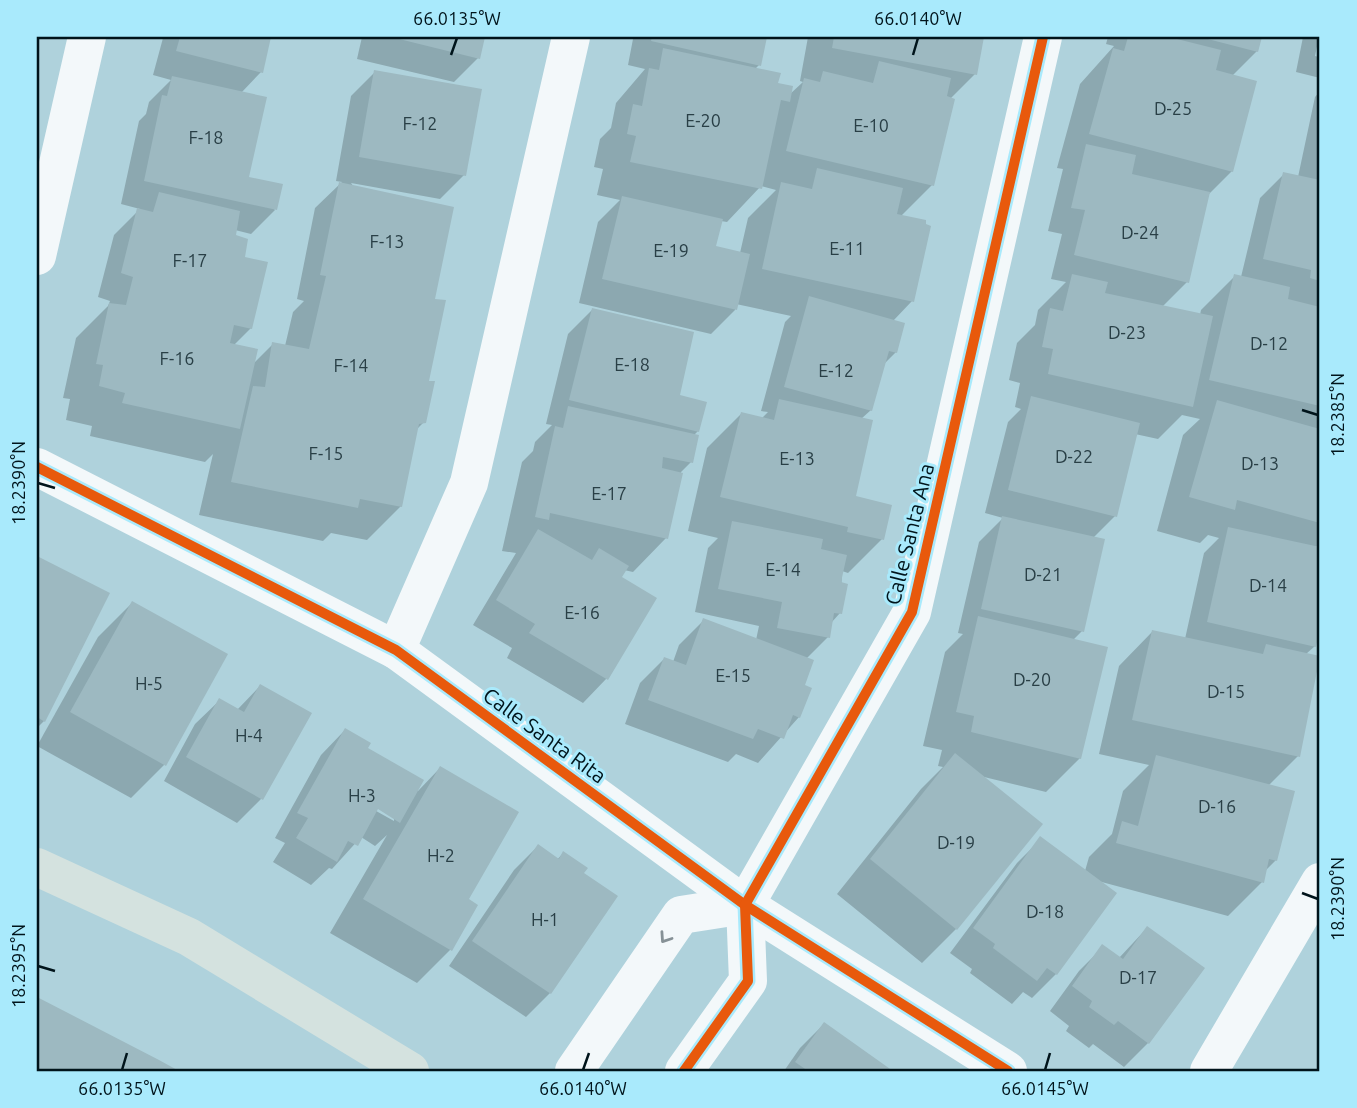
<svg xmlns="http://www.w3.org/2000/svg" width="1357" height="1108" font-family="Ubuntu,sans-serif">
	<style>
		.shadow { fill: #0003; fill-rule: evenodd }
		.building { fill: #9db9c1 }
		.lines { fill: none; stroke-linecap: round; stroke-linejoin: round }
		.minor { stroke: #f3f8fa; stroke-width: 38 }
		.primary { stroke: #d4e2df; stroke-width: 38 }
		.cycleway-casing { stroke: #a9eafc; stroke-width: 15 }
		.cycleway { stroke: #e8590c; stroke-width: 10 }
		.oneway { stroke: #869196 }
		.ticks { fill: none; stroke: #00141b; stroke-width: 2.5 }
		.labels { text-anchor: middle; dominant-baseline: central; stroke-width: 6; stroke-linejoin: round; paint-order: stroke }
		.number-label { font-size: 18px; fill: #293f46 }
		.street-label { font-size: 21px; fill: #00141b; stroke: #a9eafc }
		.neatline { fill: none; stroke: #00141b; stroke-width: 2.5 }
		.ticks-label { font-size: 18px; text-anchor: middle; fill: #00141b }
	</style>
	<rect width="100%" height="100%" fill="#afd2dc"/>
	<g class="shadow">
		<path d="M 160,37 L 270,37 L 261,72 L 241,93 L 247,178 L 275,210 L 251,234 L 235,230 L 234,236 L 243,258 L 251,328 L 233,346 L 253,364 L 273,344 L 285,346 L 293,312 L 304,301 L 297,299 L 315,208 L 342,182 L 336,181 L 351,96 L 375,72 L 464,175 L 440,199 L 351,183 L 433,298 L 424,422 L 416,430 L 401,506 L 367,540 L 331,533 L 323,541 L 199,515 L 213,454 L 205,462 L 90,436 L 92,426 L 66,420 L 70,399 L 63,398 L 76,338 L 108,306 L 110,301 L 98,297 L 114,235 L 140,209 L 121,204 L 139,121 L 146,114 L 149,102 L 171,80 L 153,75 L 163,38 Z"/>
		<path d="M 362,37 L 483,37 L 478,58 L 454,82 L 357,59 Z"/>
		<path d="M 625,37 L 765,37 L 759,65 L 755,69 L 789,95 L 803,82 L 800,81 L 808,37 L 982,37 L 975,74 L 950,99 L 932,185 L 901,216 L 912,301 L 893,321 L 896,352 L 883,365 L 871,410 L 861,419 L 853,497 L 882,539 L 848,573 L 842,571 L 840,613 L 831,623 L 828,637 L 806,659 L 799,717 L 758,763 L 736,754 L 728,762 L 625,724 L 640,683 L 664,659 L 673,662 L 679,645 L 704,620 L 756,640 L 759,626 L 695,612 L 708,548 L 718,538 L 688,531 L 707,448 L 741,414 L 761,419 L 768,412 L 761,411 L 785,322 L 791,316 L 736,304 L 735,310 L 711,334 L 579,303 L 598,222 L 620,200 L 597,195 L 603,169 L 594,167 L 600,139 L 611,128 L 616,103 L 645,69 L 628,65 L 633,39 ZM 761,186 L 776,190 L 748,218 L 740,253 L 714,247 L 721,221 L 727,222 Z"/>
		<path d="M 1108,37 L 1261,37 L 1257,51 L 1232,76 L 1232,171 L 1208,195 L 1187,282 L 1162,307 L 1200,315 L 1201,310 L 1235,276 L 1241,277 L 1260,198 L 1284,174 L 1298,177 L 1315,97 L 1320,91 L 1320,543 L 1315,548 L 1320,549 L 1320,621 L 1315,646 L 1306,654 L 1298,756 L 1268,786 L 1276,860 L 1265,871 L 1262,882 L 1228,916 L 1098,881 L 1056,974 L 1032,998 L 1023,992 L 1012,1004 L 970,973 L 972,969 L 950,953 L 1017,863 L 1041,839 L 1085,871 L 1089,857 L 1112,834 L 1123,791 L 1149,765 L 1099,754 L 1119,666 L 1152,632 L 1185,639 L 1204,553 L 1219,538 L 1208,535 L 1200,543 L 1157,531 L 1183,435 L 1200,419 L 1182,415 L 1158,439 L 1135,434 L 1115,516 L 1093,538 L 1082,631 L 1073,640 L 1080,758 L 1046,792 L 980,776 L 956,929 L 922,963 L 837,894 L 921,789 L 943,767 L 938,766 L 942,750 L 923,746 L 945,652 L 963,634 L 958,633 L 979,542 L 1003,518 L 985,513 L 1008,422 L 1021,409 L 1015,407 L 1020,383 L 1009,380 L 1017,343 L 1035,325 L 1038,310 L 1066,282 L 1051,279 L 1062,234 L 1048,231 L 1063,169 L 1057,168 L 1080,84 L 1114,46 L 1106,44 Z"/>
		<path d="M 1303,37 L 1319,37 L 1315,56 L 1319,57 L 1320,49 L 1320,78 L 1296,72 Z"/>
		<path d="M 592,310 L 677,397 L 698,431 L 693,436 L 691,462 L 681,472 L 666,538 L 633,572 L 624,570 L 620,577 L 607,678 L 583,703 L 507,658 L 512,648 L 473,625 L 516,553 L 502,551 L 522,462 L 533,451 L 535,442 L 552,425 L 546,424 L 568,334 Z"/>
		<path d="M 37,558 L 108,594 L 44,721 L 37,728 Z"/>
		<path d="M 132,603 L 164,765 L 131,798 L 37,746 L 98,637 Z"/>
		<path d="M 260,686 L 261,799 L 237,823 L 164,781 L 195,724 L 220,700 L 237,710 Z"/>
		<path d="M 345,730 L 418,791 L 440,768 L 451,949 L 417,983 L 330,933 L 387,835 L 375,846 L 361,837 L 332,869 L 329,868 L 311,885 L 273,862 L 285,843 L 275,838 L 321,755 ZM 371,804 L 394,817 L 394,821 L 369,807 Z"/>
		<path d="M 538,846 L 557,860 L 563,853 L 582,873 L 550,993 L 526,1017 L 449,966 L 514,870 Z"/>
		<path d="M 1147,928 L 1148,1043 L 1124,1067 L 1093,1044 L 1089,1048 L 1066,1031 L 1069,1026 L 1050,1011 L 1079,971 L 1103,947 L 1119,958 Z"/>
		<path d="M 37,1000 L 158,1062 L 175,1071 L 37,1071 Z"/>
		<path d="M 824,1024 L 890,1071 L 784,1071 L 800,1048 Z"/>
	</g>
	<g class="building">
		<path d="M 180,37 L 271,37 L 263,73 L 176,51 Z"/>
		<path d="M 391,37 L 485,37 L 480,59 Z"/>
		<path d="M 652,37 L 767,37 L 761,66 L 651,41 Z"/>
		<path d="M 834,37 L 984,37 L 977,75 L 832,48 Z"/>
		<path d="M 1128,37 L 1169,37 L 1221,50 L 1216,70 L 1257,81 L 1233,172 L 1089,134 L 1113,48 L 1124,51 Z"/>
		<path d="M 1200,37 L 1262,37 L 1258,52 Z"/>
		<path d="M 663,48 L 781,73 L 778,83 L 793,86 L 790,102 L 781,100 L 762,189 L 630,162 L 636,136 L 627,134 L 633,104 L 642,106 L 649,68 L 659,70 Z"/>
		<path d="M 879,61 L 951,78 L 947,96 L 955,99 L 934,186 L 786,151 L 804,78 L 820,82 L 823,71 L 873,83 Z"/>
		<path d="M 374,70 L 482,89 L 466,176 L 359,157 Z"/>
		<path d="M 172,76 L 267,97 L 249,177 L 283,184 L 277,210 L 144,181 L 162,95 L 167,96 Z"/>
		<path d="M 1086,144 L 1136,155 L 1132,174 L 1210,192 L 1189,283 L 1074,255 L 1085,210 L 1071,208 Z"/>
		<path d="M 817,168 L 903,188 L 897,214 L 926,220 L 926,224 L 931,226 L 914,302 L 762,269 L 781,182 L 812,189 Z"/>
		<path d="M 1283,172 L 1320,180 L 1320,281 L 1310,278 L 1311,270 L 1263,259 Z"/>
		<path d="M 339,182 L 454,207 L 435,299 L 446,300 L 429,381 L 435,381 L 426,423 L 419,424 L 402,507 L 360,499 L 358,508 L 231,482 L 253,386 L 265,387 L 272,342 L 309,349 L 326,276 L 320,275 Z"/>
		<path d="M 159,192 L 240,211 L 236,235 L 248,239 L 245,257 L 268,262 L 252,329 L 234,325 L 230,343 L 258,349 L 240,429 L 122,403 L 125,393 L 99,386 L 103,365 L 96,364 L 109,303 L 126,305 L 133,277 L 121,273 L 137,208 L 153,212 Z"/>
		<path d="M 622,196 L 723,219 L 716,246 L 750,254 L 737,310 L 602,279 Z"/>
		<path d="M 1072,274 L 1108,282 L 1105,293 L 1213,316 L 1193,407 L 1048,374 L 1053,349 L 1042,347 L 1050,308 L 1063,311 Z"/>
		<path d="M 1234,274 L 1290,287 L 1288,299 L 1320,307 L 1320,406 L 1209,380 Z"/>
		<path d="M 809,296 L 905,323 L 897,353 L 889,351 L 872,411 L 784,387 Z"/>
		<path d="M 592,308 L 694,332 L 680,395 L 707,402 L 699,432 L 569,400 Z"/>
		<path d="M 1031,396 L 1140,423 L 1117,517 L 1008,490 Z"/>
		<path d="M 779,399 L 873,420 L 856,496 L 892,505 L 884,540 L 847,532 L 848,527 L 720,497 L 741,412 L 774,420 Z"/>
		<path d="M 1217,400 L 1320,429 L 1320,523 L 1237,500 L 1235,510 L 1189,497 Z"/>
		<path d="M 568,406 L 699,435 L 693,463 L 663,457 L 662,468 L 683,473 L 668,539 L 550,513 L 549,520 L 535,517 L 555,426 L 563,428 Z"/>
		<path d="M 1002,516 L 1105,539 L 1084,632 L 981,609 Z"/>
		<path d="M 732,521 L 823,539 L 821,549 L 847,555 L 841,582 L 848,584 L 842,614 L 834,613 L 830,638 L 777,628 L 782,602 L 718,589 Z"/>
		<path d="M 1228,527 L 1320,547 L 1320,629 L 1316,647 L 1207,622 Z"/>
		<path d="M 538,529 L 592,560 L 599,548 L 629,566 L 622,577 L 657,598 L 608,680 L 529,633 L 535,624 L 496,600 Z"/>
		<path d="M 37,556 L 110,593 L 45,722 L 37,717 Z"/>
		<path d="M 132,601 L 228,654 L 166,766 L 70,712 Z"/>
		<path d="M 978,616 L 1108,647 L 1081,759 L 971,732 L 974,716 L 956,712 Z"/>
		<path d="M 703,618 L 814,660 L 805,685 L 812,688 L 800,718 L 793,715 L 784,739 L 758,729 L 753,739 L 648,700 L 664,657 L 686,665 Z"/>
		<path d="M 1152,630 L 1263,654 L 1266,644 L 1320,656 L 1300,757 L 1132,720 Z"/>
		<path d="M 260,684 L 312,713 L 263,800 L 186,757 L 219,698 L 244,712 Z"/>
		<path d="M 345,728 L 371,743 L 368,748 L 424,780 L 400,823 L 378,809 L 358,846 L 348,841 L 337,862 L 296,838 L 308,818 L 297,813 Z"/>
		<path d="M 955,753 L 1043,824 L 957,930 L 870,859 Z"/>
		<path d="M 1156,755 L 1295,791 L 1277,861 L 1269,859 L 1264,883 L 1116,843 L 1122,821 L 1138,826 Z"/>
		<path d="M 440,766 L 519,812 L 469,899 L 478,905 L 452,951 L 363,899 Z"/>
		<path d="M 1040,836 L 1117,893 L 1057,975 L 1047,968 L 1037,981 L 993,948 L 995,944 L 973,928 Z"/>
		<path d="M 538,844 L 559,859 L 563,851 L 588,868 L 584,873 L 618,896 L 551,994 L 472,941 Z"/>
		<path d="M 1147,926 L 1205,968 L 1149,1044 L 1118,1021 L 1114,1025 L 1089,1007 L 1092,1001 L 1072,986 L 1102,944 L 1123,959 Z"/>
		<path d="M 37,997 L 159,1060 L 179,1071 L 37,1071 Z"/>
		<path d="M 824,1022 L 893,1071 L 808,1071 L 795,1062 Z"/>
	</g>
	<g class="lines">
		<g class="minor">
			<path d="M 37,256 L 87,37"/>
			<path d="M 37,467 L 396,650 L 745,905 L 1008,1071"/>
			<path d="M 396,650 L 469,483 L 571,37"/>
			<path d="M 574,1071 L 681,915 L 745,905"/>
			<path d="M 684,1071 L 748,981 L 745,905 L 912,612 L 1043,37"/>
			<path d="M 1209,1071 L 1320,882"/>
		</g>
		<path class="primary" d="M 37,867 L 189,937 L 410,1071"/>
		<g class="cycleway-casing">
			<g id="cycleway">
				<path d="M 37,467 L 396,650 L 745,905 L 1008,1071"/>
				<path d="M 684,1071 L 748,981 L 745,905 L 912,612 L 1043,37"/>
			</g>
		</g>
		<use href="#cycleway" class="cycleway"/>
	</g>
	<defs><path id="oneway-chevron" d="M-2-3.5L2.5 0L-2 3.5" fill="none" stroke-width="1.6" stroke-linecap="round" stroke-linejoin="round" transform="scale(1.75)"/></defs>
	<use class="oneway" href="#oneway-chevron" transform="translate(665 938) rotate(124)"/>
	<path class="ticks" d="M 451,55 L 457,38M 913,55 L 918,38M 1302,410 L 1318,415M 38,483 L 55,488M 1302,893 L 1318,899M 38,966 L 55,971M 122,1070 L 127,1053M 583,1070 L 589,1053M 1045,1070 L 1050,1053"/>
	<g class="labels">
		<g class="number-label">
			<text x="1173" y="108">D-25</text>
			<text x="703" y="120">E-20</text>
			<text x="420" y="123">F-12</text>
			<text x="871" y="125">E-10</text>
			<text x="206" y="137">F-18</text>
			<text x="1140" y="232">D-24</text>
			<text x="387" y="241">F-13</text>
			<text x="847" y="248">E-11</text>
			<text x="671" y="250">E-19</text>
			<text x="190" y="260">F-17</text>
			<text x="1127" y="332">D-23</text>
			<text x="1269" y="343">D-12</text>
			<text x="177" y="358">F-16</text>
			<text x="632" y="364">E-18</text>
			<text x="351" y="365">F-14</text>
			<text x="836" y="370">E-12</text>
			<text x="326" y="453">F-15</text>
			<text x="1074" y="456">D-22</text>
			<text x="797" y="458">E-13</text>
			<text x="1260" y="463">D-13</text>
			<text x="609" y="493">E-17</text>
			<text x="783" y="569">E-14</text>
			<text x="1043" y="574">D-21</text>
			<text x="1268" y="585">D-14</text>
			<text x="582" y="612">E-16</text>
			<text x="733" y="675">E-15</text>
			<text x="1032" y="679">D-20</text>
			<text x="149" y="683">H-5</text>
			<text x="1226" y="691">D-15</text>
			<text x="249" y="735">H-4</text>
			<text x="362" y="795">H-3</text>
			<text x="1217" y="806">D-16</text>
			<text x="956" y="842">D-19</text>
			<text x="441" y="855">H-2</text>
			<text x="1045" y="911">D-18</text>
			<text x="545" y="919">H-1</text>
			<text x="1138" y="977">D-17</text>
		</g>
		<g class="street-label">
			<text transform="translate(909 534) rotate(-76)">Calle Santa Ana</text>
			<text transform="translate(545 735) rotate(36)">Calle Santa Rita</text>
		</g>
	</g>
	<rect width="1357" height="1108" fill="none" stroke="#a9eafc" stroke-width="77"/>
	<rect x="38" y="38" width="1280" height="1032" class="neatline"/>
	<g class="ticks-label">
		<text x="457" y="25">66.0135°W</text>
		<text x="918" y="25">66.0140°W</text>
		<text transform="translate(1338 415) rotate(-90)" y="6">18.2385°N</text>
		<text transform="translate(19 483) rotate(-90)" y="6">18.2390°N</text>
		<text transform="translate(1338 899) rotate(-90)" y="6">18.2390°N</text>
		<text transform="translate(19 966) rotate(-90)" y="6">18.2395°N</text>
		<text x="122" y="1095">66.0135°W</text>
		<text x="583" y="1095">66.0140°W</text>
		<text x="1045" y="1095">66.0145°W</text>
	</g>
</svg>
